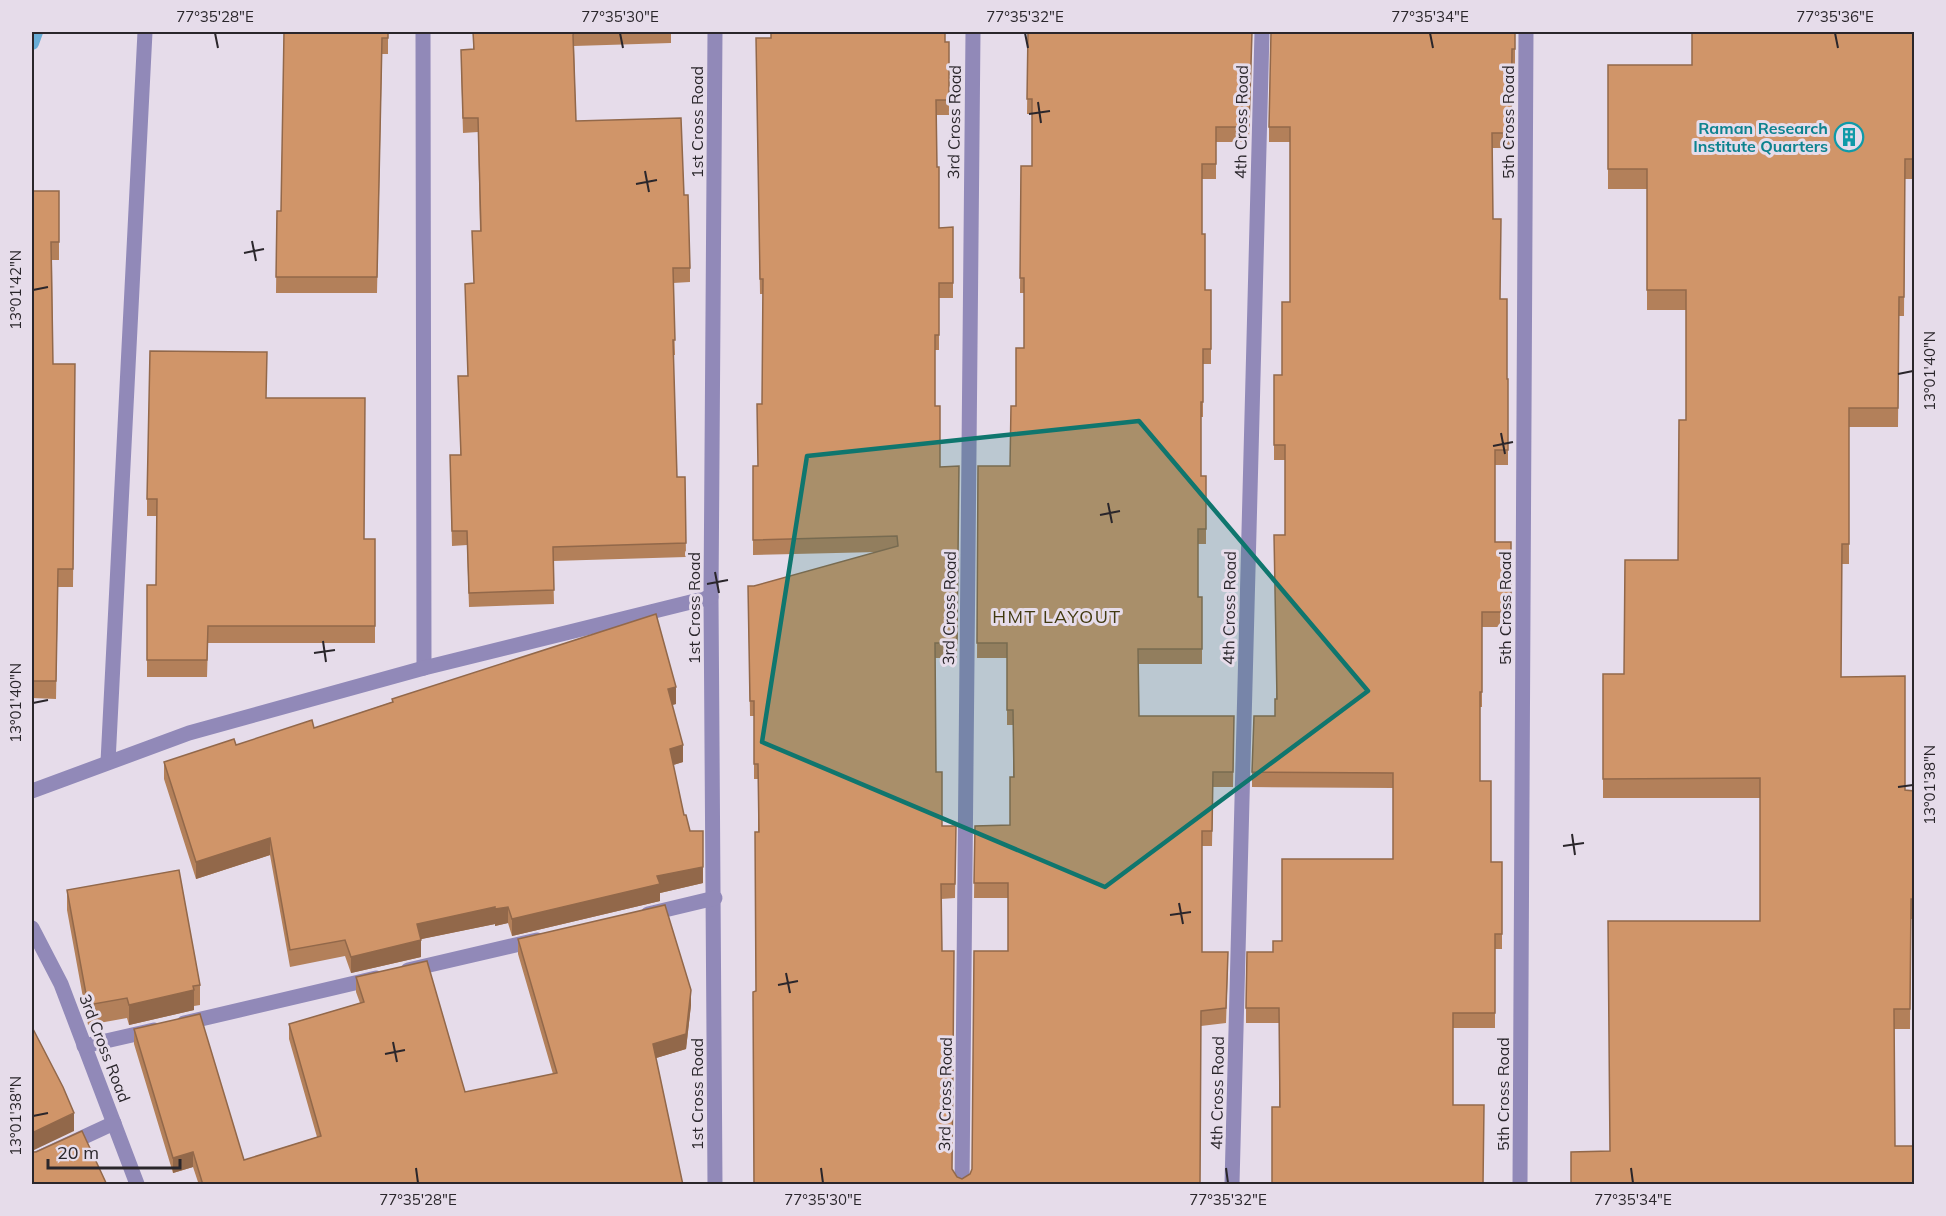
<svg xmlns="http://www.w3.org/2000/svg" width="1946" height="1216" font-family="Mulish,sans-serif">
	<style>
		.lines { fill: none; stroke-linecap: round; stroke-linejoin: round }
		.stream { stroke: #69add7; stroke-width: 14 }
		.minor { stroke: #9189b8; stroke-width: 15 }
		.wall { fill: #b3805a }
		.shaded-wall { fill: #92684a }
		.building { fill: #d09569; stroke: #92684a; stroke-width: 1.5 }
		.marked { fill: #0f766e; fill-opacity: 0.2; stroke: #0f766e; stroke-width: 4.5; stroke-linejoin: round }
		.ticks { fill: none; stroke: #2a262b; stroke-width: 2 }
		.labels { text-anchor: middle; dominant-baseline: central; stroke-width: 6; stroke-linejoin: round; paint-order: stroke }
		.street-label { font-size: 16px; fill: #2a262b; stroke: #e6dcea }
		.culture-label { font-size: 16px; font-weight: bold; fill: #0d838f; stroke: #e6dcea; text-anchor: end }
		.neighbourhood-label { font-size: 18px; letter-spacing: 1.5px; fill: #41390f; stroke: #e6dcea }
		.neatline { fill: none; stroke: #2a262b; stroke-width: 2 }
		.ticks-label { font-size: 15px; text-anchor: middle; fill: #2a262b }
	</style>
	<rect width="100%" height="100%" fill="#e6dcea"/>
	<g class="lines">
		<path class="stream" d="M 32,43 L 36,32"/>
		<g class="minor">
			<path d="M 423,32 L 424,668"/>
			<path d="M 715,32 L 711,597 L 715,1184"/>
			<path d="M 108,762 L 145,32"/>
			<path d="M 32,791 L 189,733 L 424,668 L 711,597"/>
			<path d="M 648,914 L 715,898"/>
			<path d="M 32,928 L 61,984 L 137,1184"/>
			<path d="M 408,970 L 537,940"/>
			<path d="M 184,1023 L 376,978"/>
			<path d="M 84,1046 L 154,1030"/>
			<path d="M 32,1161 L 114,1123"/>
			<path d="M 962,1184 L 973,32"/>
			<path d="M 1232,1184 L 1262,32"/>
			<path d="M 1520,1184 L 1526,32"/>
		</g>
	</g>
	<g class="wall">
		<path d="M 284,32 L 388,32 L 388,54 L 382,54 L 377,293 L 276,293 L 277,211 L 281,211 Z"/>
		<path d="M 473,32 L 671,32 L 671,43 L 574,46 L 576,121 L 684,195 L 690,268 L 690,282 L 673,283 L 675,355 L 673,355 L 677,477 L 685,477 L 686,557 L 553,561 L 554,604 L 469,607 L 467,545 L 452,546 L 450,455 L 460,455 L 468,376 L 474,283 L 472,231 L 480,231 L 478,132 L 463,133 L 461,64 L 473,49 Z"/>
		<path d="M 1028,32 L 1252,32 L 1249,142 L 1216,142 L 1216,179 L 1202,179 L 1202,234 L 1205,290 L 1211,290 L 1211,364 L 1203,364 L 1203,417 L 1201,417 L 1201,476 L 1206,476 L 1206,544 L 1198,544 L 1198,597 L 1202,597 L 1202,664 L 1138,664 L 1139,716 L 1234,731 L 1233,787 L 1213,787 L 1212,846 L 1202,846 L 1202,952 L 1228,967 L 1226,1023 L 1201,1026 L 1200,1185 L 754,1185 L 758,832 L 758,779 L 754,779 L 754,716 L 750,716 L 748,586 L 754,586 L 878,552 L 753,555 L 753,466 L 758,466 L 762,404 L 763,294 L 760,294 L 756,38 L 949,42 L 949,115 L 936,115 L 937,167 L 939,228 L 953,227 L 953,298 L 939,298 L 939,350 L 935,350 L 935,406 L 940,467 L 959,466 L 957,658 L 935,658 L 936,772 L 942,826 L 956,826 L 955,898 L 941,899 L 942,951 L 952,1169 L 957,1177 L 962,1179 L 970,1174 L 972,1169 L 1008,951 L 1008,898 L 974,898 L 975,826 L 1010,825 L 1013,777 L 1013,725 L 1007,725 L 1007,658 L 977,658 L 978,466 L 1010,466 L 1024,348 L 1024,293 L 1020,293 L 1021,166 L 1032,166 L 1032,114 L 1027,114 Z"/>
		<path d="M 1515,32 L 1515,64 L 1512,64 L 1511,148 L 1492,148 L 1493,219 L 1507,379 L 1508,379 L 1508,465 L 1495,465 L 1495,542 L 1511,542 L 1511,627 L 1482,627 L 1482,707 L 1480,707 L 1480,781 L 1491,862 L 1502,862 L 1502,949 L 1495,949 L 1495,1028 L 1453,1028 L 1279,1107 L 1279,1023 L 1246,1023 L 1246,1008 L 1273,952 L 1282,941 L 1393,859 L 1393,788 L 1252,787 L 1252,772 L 1275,716 L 1285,535 L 1285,460 L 1274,460 L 1274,375 L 1282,375 L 1290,302 L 1290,142 L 1269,142 L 1269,127 Z"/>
		<path d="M 1914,32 L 1914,179 L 1905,179 L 1904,316 L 1899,316 L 1898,427 L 1849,427 L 1849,564 L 1842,564 L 1841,677 L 1905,790 L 1914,791 L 1914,919 L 1911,919 L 1910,1029 L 1894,1029 L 1610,1151 L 1760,921 L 1760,798 L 1603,798 L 1603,674 L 1624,674 L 1678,560 L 1686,420 L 1686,310 L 1647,310 L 1647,189 L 1608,189 L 1608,65 L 1692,65 Z"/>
		<path d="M 32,191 L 59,191 L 59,260 L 52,260 L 53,364 L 75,364 L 73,587 L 58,587 L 56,699 L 32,698 Z"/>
		<path d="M 266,398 L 364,539 L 375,539 L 375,643 L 208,643 L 207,677 L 147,677 L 147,585 L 156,585 L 157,516 L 147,516 L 147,499 Z"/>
		<path d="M 392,699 L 676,704 L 672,705 L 683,762 L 673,765 L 684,815 L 690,831 L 703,883 L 660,893 L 660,901 L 512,936 L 508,923 L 495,926 L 495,924 L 421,939 L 421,957 L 351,973 L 345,956 L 290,967 L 270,855 L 196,879 L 164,779 L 164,762 L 314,728 L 392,702 Z"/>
		<path d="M 67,890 L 200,985 L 200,1005 L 194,1006 L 194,1010 L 129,1025 L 127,1018 L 88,1025 L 67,910 Z"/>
		<path d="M 518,939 L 691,1005 L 686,1049 L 656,1058 L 683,1185 L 199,1185 L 193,1167 L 173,1173 L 134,1044 L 134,1029 L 244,1160 L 317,1137 L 289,1039 L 289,1024 L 360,1003 L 356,992 L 356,977 L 465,1092 L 553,1074 L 518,954 Z"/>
	</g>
	<g class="shaded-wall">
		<path d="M 676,687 L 676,704 L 668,706 L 668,689 Z"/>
		<path d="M 683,745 L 683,762 L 670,766 L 670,749 Z"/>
		<path d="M 270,838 L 270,855 L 196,879 L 196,862 Z"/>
		<path d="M 703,865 L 703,883 L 660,893 L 660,901 L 512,936 L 512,919 L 657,876 Z"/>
		<path d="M 495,907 L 495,924 L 417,940 L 417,924 Z"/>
		<path d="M 508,907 L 508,923 L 495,926 L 495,909 Z"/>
		<path d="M 421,940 L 421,957 L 351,973 L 351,957 Z"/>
		<path d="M 194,990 L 194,1010 L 129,1025 L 129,1005 Z"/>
		<path d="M 691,990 L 691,1005 L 686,1049 L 653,1059 L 653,1044 Z"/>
		<path d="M 74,1113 L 74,1131 L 32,1151 L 32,1133 Z"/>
		<path d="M 193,1152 L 193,1167 L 173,1173 L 173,1158 Z"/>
	</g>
	<g class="building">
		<path d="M 284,32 L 388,32 L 388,38 L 382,38 L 377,277 L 276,277 L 277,211 L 281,211 Z"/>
		<path d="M 473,32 L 587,32 L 574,32 L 573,35 L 576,121 L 681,118 L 684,195 L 688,195 L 690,268 L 673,268 L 675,340 L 673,340 L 677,477 L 685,477 L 686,543 L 553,547 L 554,590 L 469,593 L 467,531 L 452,531 L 450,455 L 461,455 L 458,376 L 468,376 L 465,284 L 474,283 L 472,231 L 481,231 L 478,118 L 463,118 L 461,50 L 474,49 Z"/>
		<path d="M 771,32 L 945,32 L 945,42 L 949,42 L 949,100 L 936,100 L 937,167 L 939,167 L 939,228 L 953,227 L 953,283 L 939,283 L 939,335 L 935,335 L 935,406 L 940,406 L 940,467 L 959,466 L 957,643 L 935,643 L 936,772 L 942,772 L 942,826 L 956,826 L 955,884 L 941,884 L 942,951 L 954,951 L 952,1169 L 957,1177 L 962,1179 L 970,1174 L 972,1169 L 974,951 L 1008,951 L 1008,883 L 974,883 L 975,826 L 1010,825 L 1010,777 L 1014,777 L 1013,710 L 1007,710 L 1007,643 L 977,643 L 978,466 L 1010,466 L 1011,406 L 1016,406 L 1016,348 L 1024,348 L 1024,278 L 1020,278 L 1021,166 L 1032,166 L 1032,99 L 1027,99 L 1028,32 L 1252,32 L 1249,127 L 1216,127 L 1216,164 L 1202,164 L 1202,234 L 1205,234 L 1205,290 L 1211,290 L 1211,349 L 1203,349 L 1203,402 L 1201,402 L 1201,476 L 1206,476 L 1206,529 L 1198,529 L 1198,597 L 1202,597 L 1202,649 L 1138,649 L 1139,716 L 1234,716 L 1233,772 L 1213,772 L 1212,831 L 1202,831 L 1202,952 L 1228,952 L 1226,1008 L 1201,1011 L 1200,1185 L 754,1185 L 753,992 L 756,991 L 755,832 L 759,832 L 758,764 L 754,764 L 754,701 L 750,701 L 748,586 L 754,586 L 898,546 L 897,536 L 753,540 L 753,466 L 758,466 L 757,404 L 762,404 L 763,279 L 760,279 L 756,38 L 771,38 Z"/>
		<path d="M 1271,32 L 1515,32 L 1515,49 L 1512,49 L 1511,133 L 1492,133 L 1493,219 L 1501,219 L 1500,299 L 1507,299 L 1507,379 L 1508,379 L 1508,450 L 1495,450 L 1495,542 L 1511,542 L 1511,612 L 1482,612 L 1482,692 L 1480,692 L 1480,781 L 1491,781 L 1491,862 L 1502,862 L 1502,934 L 1495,934 L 1495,1013 L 1453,1013 L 1453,1105 L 1484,1105 L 1483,1185 L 1272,1185 L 1272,1107 L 1280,1107 L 1279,1008 L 1246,1008 L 1247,952 L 1273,952 L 1273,941 L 1282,941 L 1282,859 L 1393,859 L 1393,773 L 1252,772 L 1254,716 L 1275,716 L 1275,699 L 1277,699 L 1274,535 L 1285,535 L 1285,445 L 1274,445 L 1274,375 L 1282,375 L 1282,302 L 1290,302 L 1290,127 L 1269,127 Z"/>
		<path d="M 1692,32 L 1914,32 L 1914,159 L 1905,159 L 1904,297 L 1899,297 L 1898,408 L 1849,408 L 1849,544 L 1842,544 L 1841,677 L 1905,676 L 1905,790 L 1914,791 L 1914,899 L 1911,899 L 1910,1009 L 1894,1009 L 1895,1146 L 1914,1146 L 1914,1185 L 1571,1185 L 1571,1152 L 1610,1151 L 1608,921 L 1760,921 L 1760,778 L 1603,779 L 1603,674 L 1624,674 L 1625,560 L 1678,560 L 1679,420 L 1686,420 L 1686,290 L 1647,290 L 1647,169 L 1608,169 L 1608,65 L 1692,65 Z"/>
		<path d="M 32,191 L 59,191 L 59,242 L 51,242 L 53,364 L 75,364 L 73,569 L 58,569 L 56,681 L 32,681 Z"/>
		<path d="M 150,351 L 267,352 L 266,398 L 365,398 L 364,539 L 375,539 L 375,626 L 208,626 L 207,660 L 147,660 L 147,585 L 156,585 L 157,499 L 147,499 Z"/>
		<path d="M 656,614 L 676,687 L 668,689 L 683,745 L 670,749 L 684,815 L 686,815 L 690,831 L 703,831 L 703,867 L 657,876 L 660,884 L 512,919 L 508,907 L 495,909 L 495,907 L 417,924 L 421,940 L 351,957 L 345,940 L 290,950 L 270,838 L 196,862 L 164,762 L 234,739 L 236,745 L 312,720 L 314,728 L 393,702 L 392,699 Z"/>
		<path d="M 179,870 L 200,985 L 193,986 L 194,990 L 129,1005 L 127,998 L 88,1005 L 67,890 Z"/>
		<path d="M 665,905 L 691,990 L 686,1034 L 653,1044 L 683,1185 L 203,1185 L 193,1152 L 173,1158 L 134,1029 L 200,1014 L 244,1160 L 321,1136 L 289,1024 L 364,1002 L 356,977 L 427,961 L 465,1092 L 557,1073 L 518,939 Z"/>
		<path d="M 32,1027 L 63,1087 L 74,1113 L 32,1133 Z"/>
		<path d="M 82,1131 L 107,1185 L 32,1185 L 32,1152 L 36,1152 Z"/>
	</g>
	<path class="marked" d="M 1139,421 L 1368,691 L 1105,887 L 762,742 L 807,456 Z"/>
	<path class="ticks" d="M 215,33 L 218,48M 620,33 L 623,48M 1025,33 L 1028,48M 1430,33 L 1433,48M 1835,33 L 1838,48M 1038,102 L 1041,123M 1029,114 L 1050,111M 645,171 L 649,192M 636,184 L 657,180M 252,241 L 256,261M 244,253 L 264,249M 33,290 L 48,287M 1898,374 L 1913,371M 1501,433 L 1505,454M 1493,446 L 1513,442M 1108,503 L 1112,523M 1100,515 L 1120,511M 715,572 L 719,593M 707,584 L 728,580M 323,641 L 326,662M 314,653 L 335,650M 33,703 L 48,700M 1898,787 L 1913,785M 1572,834 L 1575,855M 1563,846 L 1584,843M 1179,903 L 1183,924M 1170,915 L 1191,912M 786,973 L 790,993M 778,985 L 798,981M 393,1042 L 397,1062M 385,1054 L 405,1050M 33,1116 L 48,1113M 416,1168 L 418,1183M 821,1168 L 823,1183M 1226,1168 L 1228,1183M 1631,1168 L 1633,1183"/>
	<defs>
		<g id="building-ring" transform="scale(1.5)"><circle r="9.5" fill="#e6dcea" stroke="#0f9aa8" stroke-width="1.5"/><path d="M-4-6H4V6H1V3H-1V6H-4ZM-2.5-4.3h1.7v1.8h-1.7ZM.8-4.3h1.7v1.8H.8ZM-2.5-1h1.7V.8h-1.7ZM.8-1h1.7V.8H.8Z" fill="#0f9aa8"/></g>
	</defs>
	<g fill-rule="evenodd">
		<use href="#building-ring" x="1849" y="137"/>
	</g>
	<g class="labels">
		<g class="street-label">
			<text transform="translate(697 122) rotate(-90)">1st Cross Road</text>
			<text transform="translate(954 122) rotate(-89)">3rd Cross Road</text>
			<text transform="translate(1241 122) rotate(-89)">4th Cross Road</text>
			<text transform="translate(1508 122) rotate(-90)">5th Cross Road</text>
			<text transform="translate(694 608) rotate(-90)">1st Cross Road</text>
			<text transform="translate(949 608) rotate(-89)">3rd Cross Road</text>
			<text transform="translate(1229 608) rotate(-89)">4th Cross Road</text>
			<text transform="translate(1505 608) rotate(-90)">5th Cross Road</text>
			<text transform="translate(105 1048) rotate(69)">3rd Cross Road</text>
			<text transform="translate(1217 1093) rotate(-89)">4th Cross Road</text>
			<text transform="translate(697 1094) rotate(-90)">1st Cross Road</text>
			<text transform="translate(945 1094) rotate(-89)">3rd Cross Road</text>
			<text transform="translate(1503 1094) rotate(-90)">5th Cross Road</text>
		</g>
		<g class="culture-label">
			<text x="1828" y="128">Raman Research<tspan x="1828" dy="18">Institute Quarters</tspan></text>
		</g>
		<g class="neighbourhood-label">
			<text x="1057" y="616">HMT LAYOUT</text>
		</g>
	</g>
	<rect width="1946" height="1216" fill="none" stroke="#e6dcea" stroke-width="66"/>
	<path d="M48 1159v9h132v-9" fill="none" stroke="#2a262b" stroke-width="3"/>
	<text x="57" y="1159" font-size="18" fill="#2a262b" stroke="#e6dcea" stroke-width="4.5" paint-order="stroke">20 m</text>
	<rect x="33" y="33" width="1880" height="1150" class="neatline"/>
	<g class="ticks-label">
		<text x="215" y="22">77°35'28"E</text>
		<text x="620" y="22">77°35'30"E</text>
		<text x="1025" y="22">77°35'32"E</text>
		<text x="1430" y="22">77°35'34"E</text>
		<text x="1835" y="22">77°35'36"E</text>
		<text transform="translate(16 290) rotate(-90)" y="5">13°01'42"N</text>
		<text transform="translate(1930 371) rotate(-90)" y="5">13°01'40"N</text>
		<text transform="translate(16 703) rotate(-90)" y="5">13°01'40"N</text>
		<text transform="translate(1930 785) rotate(-90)" y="5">13°01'38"N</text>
		<text transform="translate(16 1116) rotate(-90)" y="5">13°01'38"N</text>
		<text x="418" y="1205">77°35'28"E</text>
		<text x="823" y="1205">77°35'30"E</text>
		<text x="1228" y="1205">77°35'32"E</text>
		<text x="1633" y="1205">77°35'34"E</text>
	</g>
</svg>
